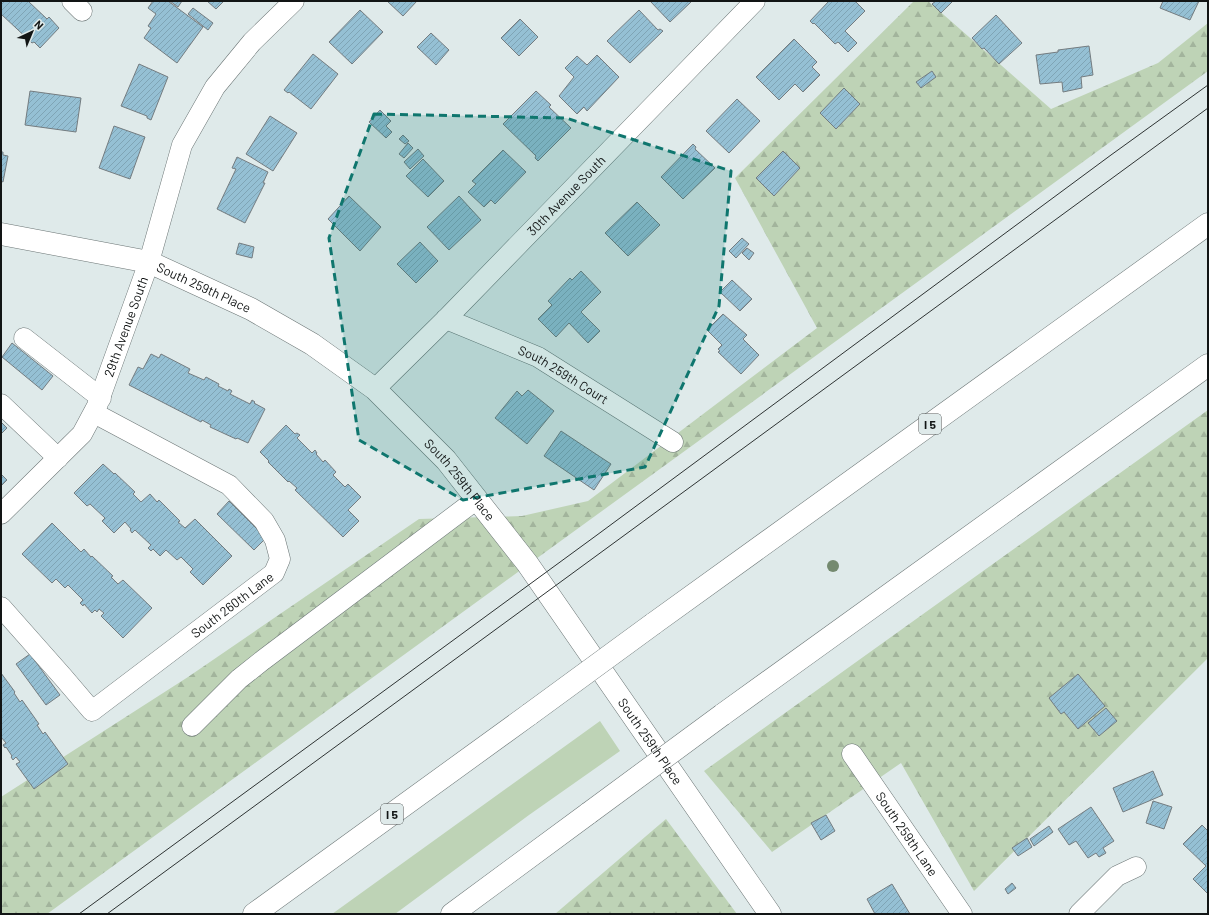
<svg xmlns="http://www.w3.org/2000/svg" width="1209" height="915" font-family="Barlow,sans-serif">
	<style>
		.grass { fill: #bed3b6 }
		.forest { fill: url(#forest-firs) }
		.building { fill: url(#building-hatch); stroke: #747c80 }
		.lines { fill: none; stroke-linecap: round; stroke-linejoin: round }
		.minor-casing { stroke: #6b7575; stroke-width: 21 }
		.major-casing { stroke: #6b7575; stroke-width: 23 }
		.highway-casing { stroke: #6b7575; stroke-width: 23 }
		.minor { stroke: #fff; stroke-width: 20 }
		.major { stroke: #fff; stroke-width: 22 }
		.highway { stroke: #fff; stroke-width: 22 }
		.tram { stroke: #2e3333; stroke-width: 1 }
		.highway-bridge-casing { stroke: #6b7575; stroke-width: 23; stroke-linecap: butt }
		.highway-bridge { stroke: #fff; stroke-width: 22 }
		.tree { fill: #748a6f }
		.marked { fill: #0f766e; fill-opacity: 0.2; stroke: #0f766e; stroke-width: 3; stroke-dasharray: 8 5; stroke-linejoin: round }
		.labels { text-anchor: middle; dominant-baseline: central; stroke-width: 3; stroke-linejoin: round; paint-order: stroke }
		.shield { fill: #dfeaea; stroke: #505555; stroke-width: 1 }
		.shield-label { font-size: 12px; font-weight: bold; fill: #121515 }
		.street-label { font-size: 13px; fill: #121515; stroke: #dfeaea }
	</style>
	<defs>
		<pattern id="forest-firs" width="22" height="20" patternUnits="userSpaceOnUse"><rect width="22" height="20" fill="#bed3b6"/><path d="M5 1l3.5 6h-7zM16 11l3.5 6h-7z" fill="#a2b49c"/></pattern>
		<pattern id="building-hatch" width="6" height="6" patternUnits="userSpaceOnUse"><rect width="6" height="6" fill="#95c0d4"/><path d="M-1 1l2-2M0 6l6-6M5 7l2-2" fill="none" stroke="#7fa4b5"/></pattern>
	</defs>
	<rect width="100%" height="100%" fill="#dfeaea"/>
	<path class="grass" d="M 600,721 L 620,751 L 529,815 L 395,914 L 332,914 Z"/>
	<g class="forest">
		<path d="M 914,1 L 928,1 L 1051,109 L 1158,63 L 1208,23 L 1208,71 L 47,914 L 1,914 L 1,797 L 188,677 L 419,519 L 522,516 L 588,501 L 817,328 L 735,178 Z"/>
		<path d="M 1208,410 L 1208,658 L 974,891 L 901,763 L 772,852 L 704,771 Z"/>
		<path d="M 666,819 L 737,914 L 555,914 Z"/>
	</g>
	<g class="building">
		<path d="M 1,1 L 28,1 L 47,19 L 49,17 L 59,28 L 40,48 L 34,42 L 32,43 L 1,14 Z"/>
		<path d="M 153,1 L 168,1 L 203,27 L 177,63 L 144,38 L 151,28 L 148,26 L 156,14 L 148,8 Z"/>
		<path d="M 170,1 L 182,1 L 178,7 Z"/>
		<path d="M 207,1 L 224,1 L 216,9 Z"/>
		<path d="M 387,1 L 417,1 L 403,16 Z"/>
		<path d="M 650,1 L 692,1 L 670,22 Z"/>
		<path d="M 829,1 L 855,1 L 865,11 L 845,31 L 857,43 L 848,52 L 838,42 L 835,44 L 814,23 L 813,24 L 810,21 Z"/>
		<path d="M 936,1 L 950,1 L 952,2 L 941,13 L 932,4 Z"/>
		<path d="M 1163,1 L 1199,1 L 1190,20 L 1160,8 Z"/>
		<path d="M 193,8 L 213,23 L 208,30 L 188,14 Z"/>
		<path d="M 360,10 L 383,32 L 352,64 L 329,42 Z"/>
		<path d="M 639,10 L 658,30 L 660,29 L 663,31 L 630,63 L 607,41 Z"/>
		<path d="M 996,15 L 1022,43 L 999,64 L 984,48 L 982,49 L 972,38 Z"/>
		<path d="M 520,19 L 538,37 L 519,56 L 501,38 Z"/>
		<path d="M 431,33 L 449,50 L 436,65 L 417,47 Z"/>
		<path d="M 794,39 L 817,62 L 812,67 L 820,75 L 803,92 L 795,84 L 779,100 L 756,77 Z"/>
		<path d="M 1089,46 L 1093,75 L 1081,77 L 1082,88 L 1063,92 L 1062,82 L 1040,84 L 1036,55 L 1058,52 L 1058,50 Z"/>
		<path d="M 313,54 L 338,74 L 311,109 L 289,92 L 288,93 L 284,90 Z"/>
		<path d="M 597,55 L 619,77 L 587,111 L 584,107 L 577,114 L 559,96 L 574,77 L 565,68 L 577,56 L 587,65 Z"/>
		<path d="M 139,64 L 168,77 L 151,120 L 147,118 L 147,116 L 121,106 Z"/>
		<path d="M 932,71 L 936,77 L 921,88 L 916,82 Z"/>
		<path d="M 844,88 L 860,104 L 836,129 L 820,113 Z"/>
		<path d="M 30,91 L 81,98 L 76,132 L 25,125 Z"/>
		<path d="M 536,91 L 551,105 L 549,107 L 571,128 L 538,161 L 535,158 L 536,156 L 503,124 Z"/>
		<path d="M 737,99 L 760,121 L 729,153 L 706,131 Z"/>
		<path d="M 380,110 L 391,121 L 386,126 L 392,132 L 386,138 L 369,122 Z"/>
		<path d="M 270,116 L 297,133 L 273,171 L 246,154 Z"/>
		<path d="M 114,126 L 145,137 L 130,179 L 99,168 Z"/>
		<path d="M 403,135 L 409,141 L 405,144 L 399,139 Z"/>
		<path d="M 408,143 L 413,148 L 404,158 L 399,154 Z"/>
		<path d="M 693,144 L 696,147 L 695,149 L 715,168 L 683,199 L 661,177 Z"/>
		<path d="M 418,149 L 424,156 L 410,169 L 404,162 Z"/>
		<path d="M 503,150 L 526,172 L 495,204 L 491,200 L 484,207 L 468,192 L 476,184 L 472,181 Z"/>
		<path d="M 783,151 L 800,168 L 774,196 L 756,178 Z"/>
		<path d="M 1,152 L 3,152 L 3,155 L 8,156 L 3,182 L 1,181 Z"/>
		<path d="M 237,157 L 268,172 L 263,183 L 265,183 L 245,223 L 217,209 L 236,169 L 232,168 Z"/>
		<path d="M 423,159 L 444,181 L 428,197 L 406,176 Z"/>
		<path d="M 349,196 L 381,227 L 360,251 L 328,219 Z"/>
		<path d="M 459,196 L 481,220 L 449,250 L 427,227 Z"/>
		<path d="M 637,202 L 660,225 L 628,256 L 605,233 Z"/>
		<path d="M 742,238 L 749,244 L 736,258 L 729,251 Z"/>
		<path d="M 420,242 L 438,261 L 416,283 L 397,264 Z"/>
		<path d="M 239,243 L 254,247 L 252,258 L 236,254 Z"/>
		<path d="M 747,248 L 754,253 L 749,260 L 742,253 Z"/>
		<path d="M 581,271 L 601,292 L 581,312 L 600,331 L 588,343 L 569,323 L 556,337 L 538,319 L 552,305 L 548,301 L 570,278 L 572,280 Z"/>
		<path d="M 732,280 L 752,299 L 740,311 L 720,292 Z"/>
		<path d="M 723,314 L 747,335 L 743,339 L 759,355 L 741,374 L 718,352 L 720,351 L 718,349 L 722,345 L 707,330 Z"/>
		<path d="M 12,343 L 53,376 L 42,390 L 2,357 Z"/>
		<path d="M 151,354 L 159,358 L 161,354 L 190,369 L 188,373 L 204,380 L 206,377 L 219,384 L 218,386 L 228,391 L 229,389 L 232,391 L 230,394 L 250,404 L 252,400 L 255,402 L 254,403 L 265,409 L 248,443 L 237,438 L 236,439 L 210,427 L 211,425 L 202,420 L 201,422 L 129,385 L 138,367 L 143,369 Z"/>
		<path d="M 528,390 L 554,411 L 527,444 L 495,418 L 517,391 L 522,396 Z"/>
		<path d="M 1,422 L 7,428 L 1,434 Z"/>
		<path d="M 286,425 L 295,434 L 297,433 L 300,435 L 297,438 L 312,453 L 315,450 L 317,453 L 316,454 L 323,462 L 325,460 L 336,472 L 333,475 L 345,487 L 348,484 L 361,497 L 348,510 L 359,521 L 343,537 L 295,490 L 297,488 L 289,481 L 288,482 L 268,462 L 269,461 L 260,452 Z"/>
		<path d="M 561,431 L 611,464 L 594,490 L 544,456 Z"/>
		<path d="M 103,464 L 114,474 L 115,473 L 135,492 L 133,494 L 141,502 L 150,494 L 157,502 L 159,500 L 180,521 L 178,522 L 185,528 L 195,519 L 232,556 L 203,585 L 190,572 L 193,569 L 181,557 L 177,560 L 166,550 L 160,556 L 153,549 L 151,551 L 148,548 L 151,545 L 135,530 L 132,533 L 130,530 L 131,529 L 125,522 L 114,533 L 102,521 L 105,518 L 90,504 L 87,506 L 74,493 Z"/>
		<path d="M 1,474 L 7,480 L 1,486 Z"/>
		<path d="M 229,501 L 266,538 L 254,550 L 217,514 Z"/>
		<path d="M 52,523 L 81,552 L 84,549 L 91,557 L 92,556 L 113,576 L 111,577 L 118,584 L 123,580 L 152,608 L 123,638 L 101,616 L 104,613 L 99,609 L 97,612 L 95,610 L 92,613 L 84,604 L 83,606 L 80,603 L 83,600 L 68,585 L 65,588 L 56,579 L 52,583 L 22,554 Z"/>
		<path d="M 30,654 L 60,695 L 46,705 L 16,664 Z"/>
		<path d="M 1,673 L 15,692 L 14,693 L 20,702 L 22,700 L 39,724 L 37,725 L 43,734 L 45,732 L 68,764 L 34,789 L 16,764 L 20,762 L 16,757 L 13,760 L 11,757 L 12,756 L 6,747 L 5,748 L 3,745 L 6,743 L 1,737 Z"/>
		<path d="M 1078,674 L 1105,706 L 1078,729 L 1064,712 L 1061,714 L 1049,698 Z"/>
		<path d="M 1106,708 L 1117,721 L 1099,736 L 1088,723 Z"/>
		<path d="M 1153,771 L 1163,795 L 1123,812 L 1113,788 Z"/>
		<path d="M 1153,801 L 1172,807 L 1164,829 L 1146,823 Z"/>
		<path d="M 1091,807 L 1114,841 L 1103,848 L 1106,853 L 1099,857 L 1096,853 L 1088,858 L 1076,841 L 1069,845 L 1058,829 Z"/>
		<path d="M 826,815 L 835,831 L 821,840 L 811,823 Z"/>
		<path d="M 1202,825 L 1208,831 L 1208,894 L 1193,879 L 1206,866 L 1183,844 Z"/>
		<path d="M 1049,826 L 1053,832 L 1034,846 L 1030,839 Z"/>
		<path d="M 1027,838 L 1032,847 L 1018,856 L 1012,848 Z"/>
		<path d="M 1012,883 L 1016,888 L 1008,894 L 1005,889 Z"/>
		<path d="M 892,884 L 910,914 L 875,914 L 867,899 Z"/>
	</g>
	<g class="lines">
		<g class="minor-casing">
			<g id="minor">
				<path d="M 72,1 L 82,11"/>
				<path id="s1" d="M 446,319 L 538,357 L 673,442"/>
				<path d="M 24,338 L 101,398"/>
				<path id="s2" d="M 375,389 L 446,319 L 755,1"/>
				<path d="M 1,404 L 58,458"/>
				<path id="s3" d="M 1,514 L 82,434 L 97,406 L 149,262 L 182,145 L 215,87 L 252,42 L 294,1"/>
				<path id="s4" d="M 1,607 L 63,677 L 92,711 L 274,573 L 280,559 L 275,540 L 264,521 L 229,485 L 94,413"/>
				<path d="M 192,726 L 239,679 L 263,660 L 477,499"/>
				<path id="s5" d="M 852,754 L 962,914"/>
				<path d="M 1079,914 L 1117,876 L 1136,867"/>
			</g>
		</g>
		<g class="major-casing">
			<g id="major">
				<path id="s6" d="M 1,234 L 149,262 L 251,309 L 312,344 L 375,389 L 446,460 L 527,563 L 770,914"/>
			</g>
		</g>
		<g class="highway-casing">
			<g id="highway">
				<path d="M 653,624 L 1208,224"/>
				<path d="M 722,715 L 1208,365"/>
				<path d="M 254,914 L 530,714"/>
				<path d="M 452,914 L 589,813"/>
			</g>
		</g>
		<use href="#minor" class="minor"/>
		<use href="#major" class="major"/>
		<use href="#highway" class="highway"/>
		<g class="tram">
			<path d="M 79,914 L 597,535 L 1111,155 L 1208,85"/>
			<path d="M 107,914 L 1208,108"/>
		</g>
		<g class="highway-bridge-casing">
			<g id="highway-bridge">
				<path d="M 530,714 L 653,624"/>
				<path d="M 589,813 L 722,715"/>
			</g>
		</g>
		<use href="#highway-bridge" class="highway-bridge"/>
	</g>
	<circle class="tree" cx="833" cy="566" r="6"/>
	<path class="marked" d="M 374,114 L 566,118 L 731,171 L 719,306 L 645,467 L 463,500 L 359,440 L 329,238 Z"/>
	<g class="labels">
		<g class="shield">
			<rect x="919" y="414" width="22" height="20" rx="3"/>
			<rect x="381" y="804" width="22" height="20" rx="3"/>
		</g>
		<g class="shield-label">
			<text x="930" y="424">I 5</text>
			<text x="392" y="814">I 5</text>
		</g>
		<g class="street-label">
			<text stroke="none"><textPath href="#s2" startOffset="272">30th Avenue South</textPath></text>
			<text stroke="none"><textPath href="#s6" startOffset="211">South 259th Place</textPath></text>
			<text stroke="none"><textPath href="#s3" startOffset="230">29th Avenue South</textPath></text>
			<text stroke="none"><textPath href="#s1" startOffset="130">South 259th Court</textPath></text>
			<text stroke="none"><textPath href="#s6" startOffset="535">South 259th Place</textPath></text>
			<text stroke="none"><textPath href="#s4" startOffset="314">South 260th Lane</textPath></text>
			<text stroke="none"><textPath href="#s6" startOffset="859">South 259th Place</textPath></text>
			<text stroke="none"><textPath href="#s5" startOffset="97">South 259th Lane</textPath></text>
		</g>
	</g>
	<rect width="1209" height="915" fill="none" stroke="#121515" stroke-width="4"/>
	<g transform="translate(32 32) rotate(44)" stroke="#dfeaea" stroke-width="3" paint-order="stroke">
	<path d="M0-3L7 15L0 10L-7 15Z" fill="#121515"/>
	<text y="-6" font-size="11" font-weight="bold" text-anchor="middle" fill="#121515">N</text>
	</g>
</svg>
